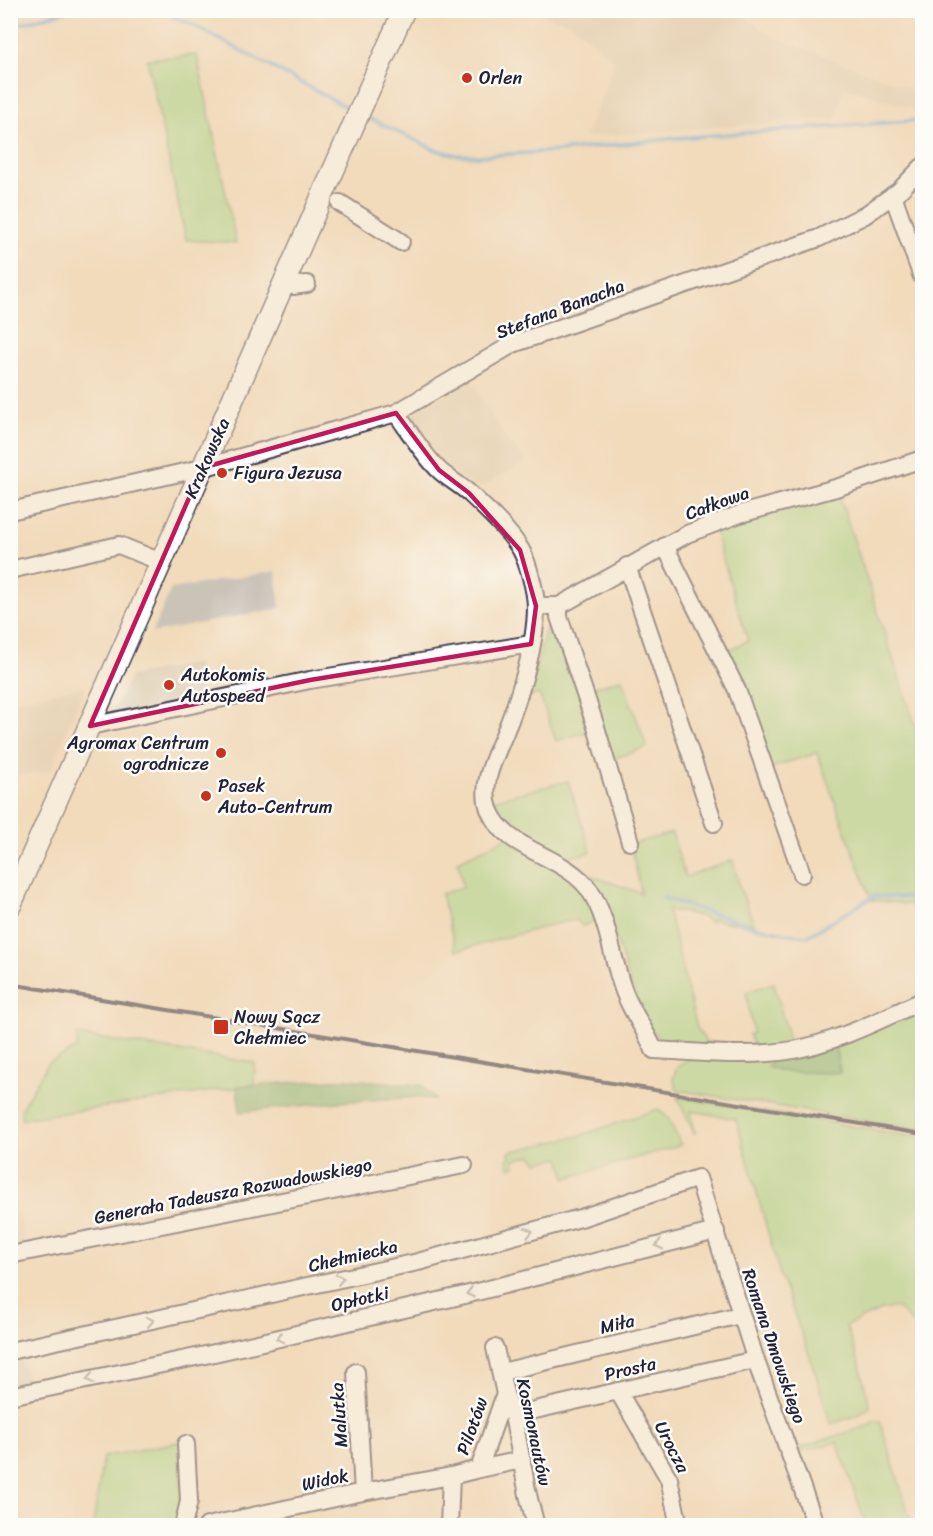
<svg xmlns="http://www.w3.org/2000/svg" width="933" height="1536" font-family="Sriracha,sans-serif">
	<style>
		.built { fill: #decdb2 }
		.industrial { fill: #cac3b8 }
		.green { fill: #a1d88a; stroke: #627d62; stroke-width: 1.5 }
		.forest { fill: #80b876; stroke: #516d58; stroke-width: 1.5 }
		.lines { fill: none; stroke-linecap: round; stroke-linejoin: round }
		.stream { stroke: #67a7da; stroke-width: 4 }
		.minor-casing { stroke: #413e4e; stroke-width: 20 }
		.major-casing { stroke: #413e4e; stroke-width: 24 }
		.minor { stroke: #fff; stroke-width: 16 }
		.major { stroke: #fff; stroke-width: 21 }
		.rail { stroke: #22223b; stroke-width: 4 }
		.oneway { stroke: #9c9ca7 }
		.marked { fill: none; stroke: #c2185b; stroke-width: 4.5; stroke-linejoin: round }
		.poi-dot { fill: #c8321e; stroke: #fdfcf7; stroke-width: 2 }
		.labels { text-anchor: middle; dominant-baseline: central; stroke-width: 5; stroke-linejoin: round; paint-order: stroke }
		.poi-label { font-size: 18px; fill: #22223b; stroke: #fdfcf7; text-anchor: start }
		.street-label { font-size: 18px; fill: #22223b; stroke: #fdfcf7 }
	</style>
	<rect width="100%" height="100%" fill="#fdfcf7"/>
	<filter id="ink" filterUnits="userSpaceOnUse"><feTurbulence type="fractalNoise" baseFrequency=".0167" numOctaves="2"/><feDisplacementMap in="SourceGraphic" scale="12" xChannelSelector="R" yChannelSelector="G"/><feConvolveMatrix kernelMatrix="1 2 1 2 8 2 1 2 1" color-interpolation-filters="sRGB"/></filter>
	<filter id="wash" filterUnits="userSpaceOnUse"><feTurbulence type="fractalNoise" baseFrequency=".008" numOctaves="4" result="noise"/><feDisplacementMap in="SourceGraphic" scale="24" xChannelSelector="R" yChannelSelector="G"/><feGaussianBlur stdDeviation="1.35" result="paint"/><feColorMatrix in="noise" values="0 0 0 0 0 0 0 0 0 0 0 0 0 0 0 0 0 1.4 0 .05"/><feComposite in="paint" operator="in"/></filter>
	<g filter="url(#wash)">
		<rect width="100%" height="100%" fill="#f1dbbb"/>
		<g class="built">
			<path d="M 531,11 L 737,11 L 773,37 L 922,93 L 922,112 L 844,87 L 836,118 L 585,137 L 615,61 L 571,23 Z"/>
			<path d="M 470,378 L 502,433 L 526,462 L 477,489 L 448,468 L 419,436 L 412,414 Z"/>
			<path d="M 197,663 L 202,698 L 111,716 L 130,676 Z"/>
			<path d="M 85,686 L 51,771 L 11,777 L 11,702 Z"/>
			<path d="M 15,1203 L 26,1245 L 10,1249 L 10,1205 Z"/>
		</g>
		<g class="industrial">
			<path d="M 276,571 L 280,608 L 152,633 L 171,589 Z"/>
			<path d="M 22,1353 L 29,1390 L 11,1393 L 10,1356 Z"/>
		</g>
		<g class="green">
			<path d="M 197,55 L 236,243 L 186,240 L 147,59 Z"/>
			<path d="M 838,492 L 922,746 L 922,931 L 915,905 L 871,900 L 817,753 L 767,769 L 726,651 L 748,641 L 714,530 Z"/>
			<path d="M 558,621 L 593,730 L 556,741 L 539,694 L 528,697 L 546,629 Z"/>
			<path d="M 622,679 L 647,747 L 611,760 L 590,688 Z"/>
			<path d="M 568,781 L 591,852 L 562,859 L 519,836 L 502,821 L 493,800 Z"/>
			<path d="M 672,833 L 685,877 L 733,860 L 739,886 L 754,923 L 730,923 L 713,919 L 710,922 L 701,916 L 668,910 L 697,1028 L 706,1042 L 742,1044 L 747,1047 C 728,1046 674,1049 660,1039 C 637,1023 619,941 607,913 C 601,900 593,889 589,875 L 641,893 L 631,844 Z"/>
			<path d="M 506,838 L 577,883 L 599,919 L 583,926 L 576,920 L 563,922 L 456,951 L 441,894 L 463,887 L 458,861 Z"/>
			<path d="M 774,983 L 788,1036 L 789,1045 L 754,1049 L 749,1034 L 753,1033 L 746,992 Z"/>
			<path d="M 922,1010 L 922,1130 L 677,1090 L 673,1078 L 677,1067 L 691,1057 L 773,1059 L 767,1067 L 840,1072 L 835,1046 Z"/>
			<path d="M 77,1035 L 255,1063 L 254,1085 L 21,1119 L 22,1107 L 48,1063 L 77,1048 Z"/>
			<path d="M 677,1097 L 922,1138 L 922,1326 L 917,1328 L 897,1307 L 881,1310 L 846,1326 L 859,1363 L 870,1407 L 858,1415 L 831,1424 L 810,1357 L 780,1275 L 736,1119 L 691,1111 L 695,1134 Z"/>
			<path d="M 658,1109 L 668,1118 L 681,1145 L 566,1178 L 560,1158 L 538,1162 L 532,1155 L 514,1160 L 515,1166 L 509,1168 L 507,1159 L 510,1157 L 509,1152 L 582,1135 Z"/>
			<path d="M 872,1421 L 880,1421 L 912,1525 L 866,1525 L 837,1442 L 799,1452 L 799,1448 L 870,1425 Z"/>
			<path d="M 179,1442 L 183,1518 L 174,1525 L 93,1526 L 103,1457 Z"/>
		</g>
		<g class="forest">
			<path d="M 835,1045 L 840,1073 L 786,1072 L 767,1067 L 773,1059 Z"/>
			<path d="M 347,1079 L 421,1085 L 436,1100 L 417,1097 L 339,1102 L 240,1112 L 237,1086 Z"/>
		</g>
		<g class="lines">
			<g class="stream">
				<path d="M 158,10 L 191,24 L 352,110"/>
				<path d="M 10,27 L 68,10"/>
				<path d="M 364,116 L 436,150 L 457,155 L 478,156 L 561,151 L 676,138 L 922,120"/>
				<path d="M 663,898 L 756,927 L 789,934 L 808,936 L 874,896 L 922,898"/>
			</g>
		</g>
	</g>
	<g filter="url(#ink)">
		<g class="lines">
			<g class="minor-casing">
				<g id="minor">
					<path d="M 893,195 L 922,277"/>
					<path d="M 340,203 L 401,242"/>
					<path d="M 293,286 L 307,284"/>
					<path d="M 396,413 C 409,431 424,456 440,471 C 449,479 460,485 469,493 C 485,508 510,531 521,550 C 528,563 536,592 536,607 C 536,646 519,699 504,735 C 495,757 480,784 489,809 C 505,852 565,854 590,891 C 609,919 612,962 625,994 C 633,1014 646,1031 654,1050 C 700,1052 747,1058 793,1050 C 838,1042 881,1019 922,1001"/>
					<path d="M 10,511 L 202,468 L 396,413 L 513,344 L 819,238 L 865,215 L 899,191 L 922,167"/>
					<path d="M 665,546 L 737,690 L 802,874"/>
					<path d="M 627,566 L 714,823"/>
					<path d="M 10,570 L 119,545 L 161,562"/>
					<path d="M 536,606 L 559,606 L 687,534 L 740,514 L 836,488 L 922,459"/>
					<path d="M 559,606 L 559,617 L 596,727 L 630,842"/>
					<path d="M 90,726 L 310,680 L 531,644"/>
					<path d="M 10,1255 L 464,1165"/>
					<path d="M 495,1348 L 505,1394 L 513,1415 L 528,1495 L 536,1526"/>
					<path d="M 10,1351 L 418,1262 L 584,1217 L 698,1178 L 757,1364 L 816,1526"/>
					<path d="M 356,1372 L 363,1492"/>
					<path d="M 502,1372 L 740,1315"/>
					<path d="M 618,1391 L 669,1479 L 679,1526"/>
					<path d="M 10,1396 L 210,1354 L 469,1294 L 716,1231"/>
					<path d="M 513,1415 L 755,1360"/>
					<path d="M 479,1469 L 522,1460"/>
					<path d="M 183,1526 L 189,1501 L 186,1444"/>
					<path d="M 207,1526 L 363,1492 L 451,1476"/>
					<path d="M 449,1526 L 451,1476 L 479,1469 L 505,1394"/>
				</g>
			</g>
			<g class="major-casing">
				<path id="major" d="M 10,906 L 404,10"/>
			</g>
			<use href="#minor" class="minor"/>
			<use href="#major" class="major"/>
			<path class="rail" d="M 10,984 L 922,1134"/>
		</g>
		<defs><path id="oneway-chevron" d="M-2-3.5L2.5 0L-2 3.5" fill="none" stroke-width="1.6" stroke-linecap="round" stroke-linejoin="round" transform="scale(1.5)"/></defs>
		<g class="oneway">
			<use href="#oneway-chevron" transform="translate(529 1232) rotate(-15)"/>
			<use href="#oneway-chevron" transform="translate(659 1245) rotate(166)"/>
			<use href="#oneway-chevron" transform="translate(340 1279) rotate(-13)"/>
			<use href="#oneway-chevron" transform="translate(470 1293) rotate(166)"/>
			<use href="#oneway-chevron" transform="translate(150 1321) rotate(-12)"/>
			<use href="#oneway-chevron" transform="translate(280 1338) rotate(167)"/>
			<use href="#oneway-chevron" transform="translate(90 1379) rotate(168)"/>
		</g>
	</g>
	<path d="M0 0H933V1536H0ZM 396,413 L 439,470 L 469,493 L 520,550 L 536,606 L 531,644 L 310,680 L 90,726 L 202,468 Z" fill="#f1dbbb" fill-opacity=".55" fill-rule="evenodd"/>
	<path class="marked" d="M 396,413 L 439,470 L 469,493 L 520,550 L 536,606 L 531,644 L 310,680 L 90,726 L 202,468 Z"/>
	<g class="poi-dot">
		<circle cx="467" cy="78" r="6"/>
		<circle cx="222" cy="473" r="6"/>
		<circle cx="169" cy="685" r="6"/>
		<circle cx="221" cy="753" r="6"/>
		<circle cx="206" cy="796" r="6"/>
		<rect x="213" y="1019" width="16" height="16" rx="3"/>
	</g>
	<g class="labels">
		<g class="poi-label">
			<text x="479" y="78">Orlen</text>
			<text x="234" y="473">Figura Jezusa</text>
			<text x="181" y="675">Autokomis<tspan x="181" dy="21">Autospeed</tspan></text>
			<text x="209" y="743" text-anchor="end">Agromax Centrum<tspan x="209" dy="21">ogrodnicze</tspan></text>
			<text x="218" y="786">Pasek<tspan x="218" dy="21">Auto-Centrum</tspan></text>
			<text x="234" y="1017">Nowy Sącz<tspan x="234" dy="21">Chełmiec</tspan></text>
		</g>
		<g class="street-label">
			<text transform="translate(560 309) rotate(-21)">Stefana Banacha</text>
			<text transform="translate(207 458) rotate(-66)">Krakowska</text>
			<text transform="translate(717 503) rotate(-20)">Całkowa</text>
			<text transform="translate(233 1191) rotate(-11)">Generała Tadeusza Rozwadowskiego</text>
			<text transform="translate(353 1256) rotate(-13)">Chełmiecka</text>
			<text transform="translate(360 1299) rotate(-13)">Opłotki</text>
			<text transform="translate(617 1324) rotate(-13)">Miła</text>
			<text transform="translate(774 1346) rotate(71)">Romana Dmowskiego</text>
			<text transform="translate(630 1369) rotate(-13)">Prosta</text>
			<text transform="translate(339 1415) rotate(-94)">Malutka</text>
			<text transform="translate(472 1426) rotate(-70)">Pilotów</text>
			<text transform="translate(534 1432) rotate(78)">Kosmonautów</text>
			<text transform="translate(672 1447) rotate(63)">Urocza</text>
			<text transform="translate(325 1480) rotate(-12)">Widok</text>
		</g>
	</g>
	<rect width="933" height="1536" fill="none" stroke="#fdfcf7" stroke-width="36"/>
</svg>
